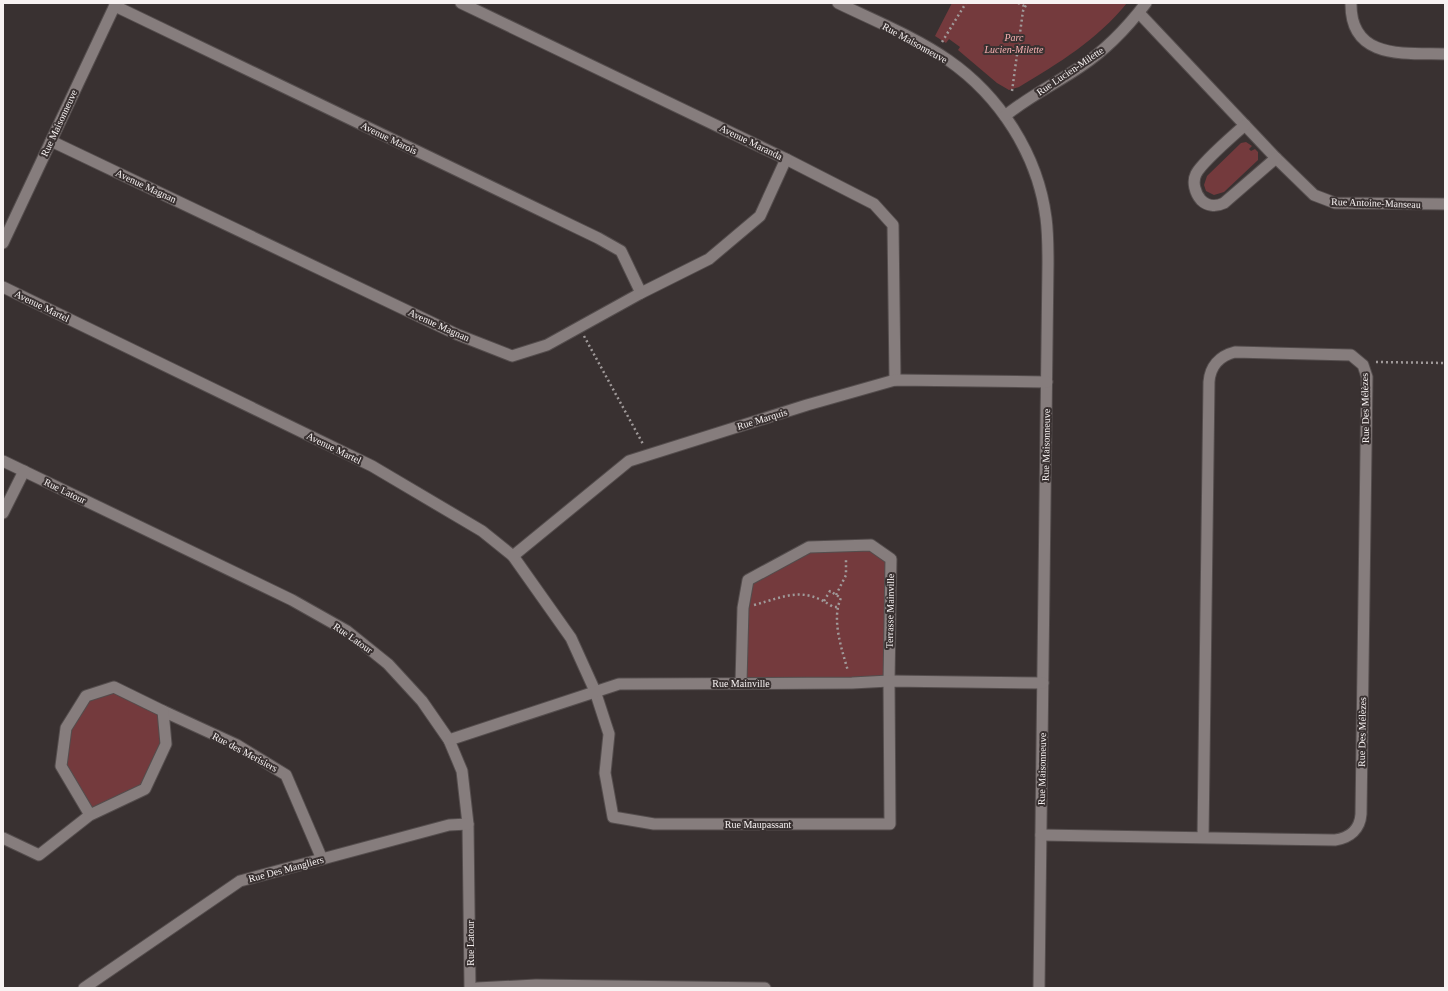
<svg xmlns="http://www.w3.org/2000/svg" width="1448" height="991" font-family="'Times New Roman',serif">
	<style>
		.green { fill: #743a3d }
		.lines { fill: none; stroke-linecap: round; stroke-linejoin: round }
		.minor-casing { stroke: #544d4d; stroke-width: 13 }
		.tertiary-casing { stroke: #544d4d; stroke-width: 13 }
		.path { stroke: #a09a9a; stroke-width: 2.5; stroke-dasharray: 2 3; stroke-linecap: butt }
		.minor { stroke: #867d7d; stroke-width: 11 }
		.tertiary { stroke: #867d7d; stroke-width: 11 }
		.labels { text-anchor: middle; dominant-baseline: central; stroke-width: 4; stroke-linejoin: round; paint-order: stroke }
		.park-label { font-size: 10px; font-style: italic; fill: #f7b1b2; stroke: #393131 }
		.street-label { font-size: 10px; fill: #f7f2f2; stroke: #393131 }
	</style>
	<rect width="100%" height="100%" fill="#393131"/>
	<g class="green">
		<path d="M 952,3 L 1127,3 C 1097,40 1059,63 1019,87 L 1009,90 L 997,83 L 958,50 L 960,47 L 949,39 L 946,43 L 935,36 Z"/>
		<path d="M 1246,142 L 1252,146 L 1249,149 L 1251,151 L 1255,149 L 1258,152 L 1258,160 L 1224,192 L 1214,195 L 1206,191 L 1204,185 L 1207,176 L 1241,143 Z"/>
		<path d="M 871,545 L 891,559 L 889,681 L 741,682 L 748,580 L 809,547 Z"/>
		<path d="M 114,687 L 163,711 L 166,744 L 145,789 L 90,815 L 61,766 L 66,728 L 86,696 Z"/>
	</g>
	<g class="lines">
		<g class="minor-casing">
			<g id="minor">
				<path d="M 461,3 L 786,159 L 874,204 L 893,225 L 895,380"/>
				<path d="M 838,3 C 875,21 915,37 948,60 C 1000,96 1038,155 1046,218 C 1048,233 1048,248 1048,263 L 1039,988"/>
				<path d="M 1351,3 C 1350,60 1405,53 1445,54"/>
				<path d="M 115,6 L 598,238 L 621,251 L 641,293"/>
				<path d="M 1139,13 L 1276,158 L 1314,195 L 1335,203 L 1445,204"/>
				<path d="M 1005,116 C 1028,97 1055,84 1080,67 C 1106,50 1127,28 1146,3"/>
				<path d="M 1245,125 C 1234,135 1202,162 1196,174 C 1192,182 1195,193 1201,200 C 1207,206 1216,207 1224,203 L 1276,158"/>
				<path d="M 51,141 L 456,334 L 512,356 L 547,345 L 641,293 L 709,259 L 760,216 L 786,159"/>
				<path d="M 3,243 L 116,3"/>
				<path d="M 3,287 L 372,466 L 482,531 L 513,556 L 571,638 L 595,691 L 609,734 L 605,773 L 613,817 L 654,824 L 890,824 L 889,681 L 891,559 L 871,545 L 809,547 L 748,580 L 743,608 L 741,682"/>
				<path d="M 3,461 L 292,600 L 347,631 L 388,664 L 422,701 L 449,740 L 462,771 L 468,824 L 470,988"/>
				<path d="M 3,513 L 24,471"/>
				<path d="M 513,556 L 629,461 L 807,405 L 895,380 L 1047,382"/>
				<path d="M 163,711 L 237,745 L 286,775 L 322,859"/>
				<path d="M 449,740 L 619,684 L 852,683 L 889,681 L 1043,683"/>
				<path d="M 1041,835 L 1335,840 C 1350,838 1360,829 1361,814 L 1367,377 L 1363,365 L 1351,355 L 1235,352 C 1219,356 1210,367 1209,382 L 1203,838"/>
				<path d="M 3,838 L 39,855 L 90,815 L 145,789 L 166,744 L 163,711 L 114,687 L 86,696 L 66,728 L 61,766 L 90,815"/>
				<path d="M 84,988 L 240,881 L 449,825 L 468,824"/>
			</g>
		</g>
		<g class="tertiary-casing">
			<path id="tertiary" d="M 477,988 L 536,985 L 765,988"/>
		</g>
		<g class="path">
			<path d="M 1018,3 L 1024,6"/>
			<path d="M 942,42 L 966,3"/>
			<path d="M 1012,91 L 1023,11 L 1027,3"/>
			<path d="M 584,336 L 643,444"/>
			<path d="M 1376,362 L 1445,363"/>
			<path d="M 836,595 L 846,575 L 846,558"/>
			<path d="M 824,601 L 830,591 L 841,598 C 831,619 842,650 848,671"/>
			<path d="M 754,605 C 787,596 803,586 833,607 L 837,607"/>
		</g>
		<use href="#minor" class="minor"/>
		<use href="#tertiary" class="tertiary"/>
	</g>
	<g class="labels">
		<g class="park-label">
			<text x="1014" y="37">Parc<tspan x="1014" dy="12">Lucien-Milette</tspan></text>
		</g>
		<g class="street-label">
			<text transform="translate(915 43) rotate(29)">Rue Maisonneuve</text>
			<text transform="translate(1070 71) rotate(-34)">Rue Lucien-Milette</text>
			<text transform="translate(59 123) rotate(-65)">Rue Maisonneuve</text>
			<text transform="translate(389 138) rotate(26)">Avenue Marois</text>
			<text transform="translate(751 142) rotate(26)">Avenue Maranda</text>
			<text transform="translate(146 186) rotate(25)">Avenue Magnan</text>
			<text transform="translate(1376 203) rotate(2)">Rue Antoine-Manseau</text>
			<text transform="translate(42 306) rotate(26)">Avenue Martel</text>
			<text transform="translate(439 325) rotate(24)">Avenue Magnan</text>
			<text transform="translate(1365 408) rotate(-91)">Rue Des Mélèzes</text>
			<text transform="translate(762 419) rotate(-17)">Rue Marquis</text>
			<text transform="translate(1046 445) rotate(-89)">Rue Maisonneuve</text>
			<text transform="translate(334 448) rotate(26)">Avenue Martel</text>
			<text transform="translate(65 491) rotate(26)">Rue Latour</text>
			<text transform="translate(890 611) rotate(-89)">Terrasse Mainville</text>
			<text transform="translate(353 638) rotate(35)">Rue Latour</text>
			<text x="741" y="683">Rue Mainville</text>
			<text transform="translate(1362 732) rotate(-89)">Rue Des Mélèzes</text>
			<text transform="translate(245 752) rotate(28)">Rue des Merisiers</text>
			<text transform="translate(1042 769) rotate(-89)">Rue Maisonneuve</text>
			<text x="758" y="824">Rue Maupassant</text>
			<text transform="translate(286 869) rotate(-15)">Rue Des Mangliers</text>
			<text transform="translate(470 943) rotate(-90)">Rue Latour</text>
		</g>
	</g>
	<rect width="1448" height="991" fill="none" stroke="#f7f2f2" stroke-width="8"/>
</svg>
